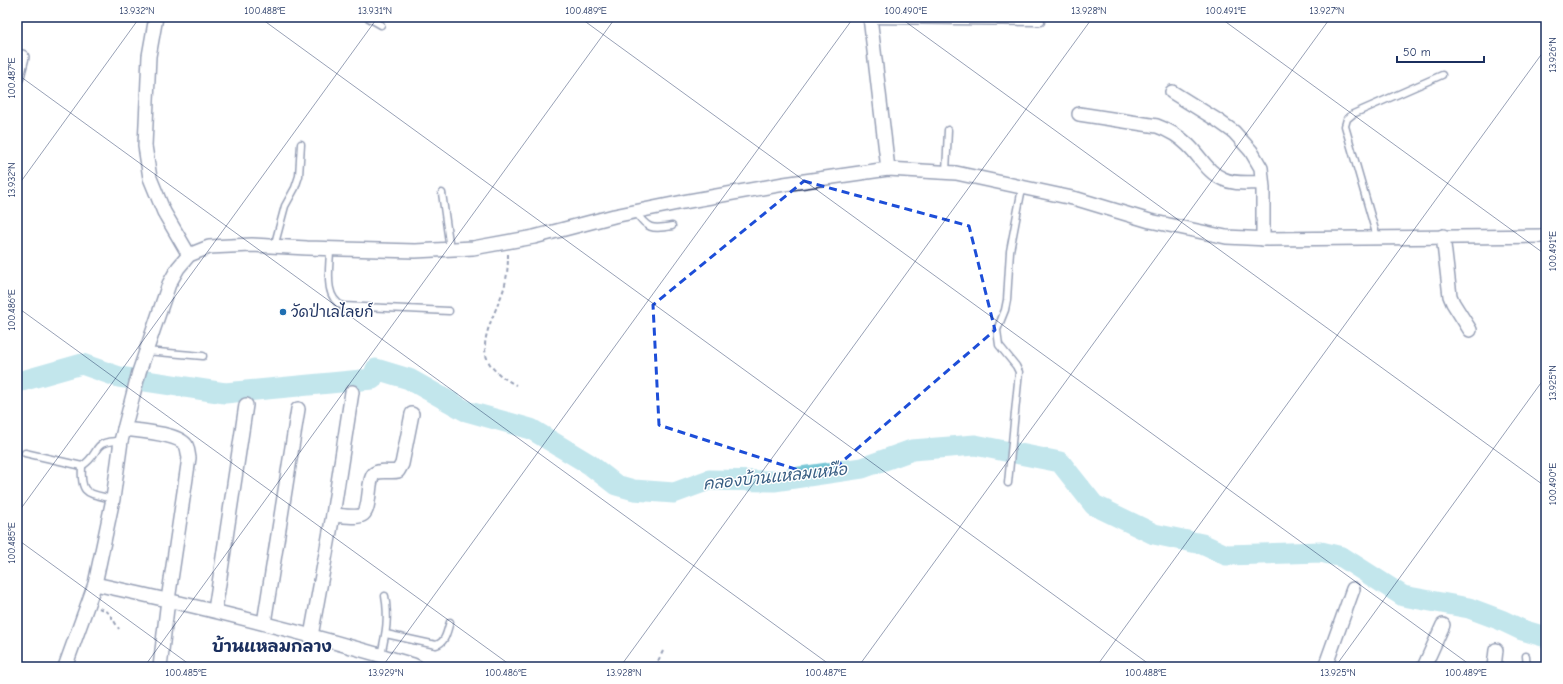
<svg xmlns="http://www.w3.org/2000/svg" width="1563" height="684" font-family="'Comic Neue','Playpen Sans Thai',sans-serif">
	<style>
		.lines { fill: none; stroke-linecap: round; stroke-linejoin: round }
		.river { stroke: #79c7d6; stroke-width: 21 }
		.service-casing { stroke: #1b2f5e; stroke-width: 9 }
		.minor-casing { stroke: #1b2f5e; stroke-width: 16 }
		.path { stroke: #1b2f5e; stroke-width: 2; stroke-dasharray: 4 3; stroke-linecap: butt }
		.service { stroke: #fff; stroke-width: 6 }
		.minor { stroke: #fff; stroke-width: 13 }
		.marked { fill: none; stroke: #1d4ed8; stroke-width: 3; stroke-dasharray: 8 5; stroke-linejoin: round }
		.ticks { fill: none; stroke: #1b2f5e; stroke-width: 1; stroke-opacity: 0.45 }
		.poi-dot { fill: #1f6fb2; stroke: #fff; stroke-width: 1.5 }
		.labels { text-anchor: middle; dominant-baseline: central; stroke-width: 3; stroke-linejoin: round; paint-order: stroke }
		.poi-label { font-size: 15px; fill: #1b2f5e; stroke: #fff; text-anchor: start }
		.water-label { font-size: 16px; font-style: italic; fill: #375d82; stroke: #fff }
		.quarter-label { font-size: 17px; font-weight: bold; fill: #1b2f5e; stroke: #fff }
		.neatline { fill: none; stroke: #1b2f5e; stroke-width: 1.5 }
		.ticks-label { font-size: 10px; text-anchor: middle; fill: #1b2f5e }
	</style>
	<rect width="100%" height="100%" fill="#fff"/>
	<filter id="ink" filterUnits="userSpaceOnUse"><feTurbulence type="fractalNoise" baseFrequency=".025" numOctaves="2"/><feDisplacementMap in="SourceGraphic" scale="8" xChannelSelector="R" yChannelSelector="G"/><feConvolveMatrix kernelMatrix="1 2 1 2 8 2 1 2 1" color-interpolation-filters="sRGB"/></filter>
	<g filter="url(#ink)">
		<g class="lines">
			<path class="river" d="M 17,380 L 22,381 L 82,364 L 119,377 L 225,393 L 372,379 L 376,369 L 409,379 L 466,411 L 531,429 L 589,464 L 616,485 L 634,490 L 674,493 L 709,480 L 774,481 L 862,468 L 912,450 L 975,445 L 1060,462 L 1094,505 L 1154,534 L 1202,544 L 1226,555 L 1321,552 L 1342,557 L 1403,596 L 1469,608 L 1501,620 L 1522,630 L 1546,637"/>
			<g class="service-casing">
				<g id="service">
					<path d="M 367,17 L 381,25"/>
					<path d="M 871,20 L 1041,22"/>
					<path d="M 946,172 L 948,130"/>
					<path d="M 442,193 L 450,249"/>
					<path d="M 635,211 C 647,229 652,230 672,226"/>
					<path d="M 1377,237 L 1345,126 L 1347,119 L 1353,114 L 1442,75"/>
					<path d="M 274,247 L 285,206 L 295,188 L 299,176 L 301,144"/>
					<path d="M 330,249 C 330,267 323,298 343,306 L 449,311"/>
					<path d="M 146,351 L 203,356"/>
					<path d="M 25,453 L 82,466 C 80,496 88,493 113,499"/>
					<path d="M 82,466 C 103,452 89,441 121,441"/>
					<path d="M 1008,483 L 1019,372 L 1016,366 L 999,345 L 997,330 L 1005,310 L 1007,300 L 1010,251 L 1022,188"/>
					<path d="M 386,634 L 436,645 C 446,643 447,630 450,622"/>
					<path d="M 381,655 C 386,633 389,618 385,596"/>
					<path d="M 1526,656 L 1527,667"/>
				</g>
			</g>
			<g class="minor-casing">
				<g id="minor">
					<path d="M 156,17 L 149,56 L 145,146 L 150,178 L 164,212 L 189,255"/>
					<path d="M 870,17 L 888,169"/>
					<path d="M 17,77 L 22,57"/>
					<path d="M 1172,92 L 1217,120 L 1234,132 L 1251,151 L 1261,168 L 1263,188 L 1263,239"/>
					<path d="M 1079,114 L 1157,126 C 1168,130 1179,136 1188,145 C 1200,156 1208,173 1223,179 C 1235,185 1250,182 1262,183"/>
					<path d="M 1443,236 L 1450,296 L 1453,303 L 1470,330"/>
					<path d="M 124,429 C 139,431 177,433 186,445 C 188,449 188,454 189,458 L 168,600 L 160,667"/>
					<path d="M 333,515 C 368,518 366,520 370,485 C 371,481 371,477 374,474 C 380,469 391,473 398,471 L 402,464 L 412,414"/>
					<path d="M 95,584 C 202,607 308,633 413,665 L 417,667"/>
					<path d="M 215,610 L 246,405"/>
					<path d="M 264,623 L 298,409"/>
					<path d="M 311,636 L 333,515 L 352,392"/>
					<path d="M 65,667 L 95,584 L 113,499 L 121,441 L 139,372 L 169,284 L 178,268 L 189,255 L 209,247 L 252,245 L 307,248 L 415,251 L 473,248 L 534,237 L 614,216 L 683,202 L 784,184 L 888,169 L 956,173 L 1077,199 L 1150,221 L 1226,237 L 1268,239 L 1546,236"/>
					<path d="M 1325,667 L 1353,589"/>
					<path d="M 1424,667 L 1443,625"/>
					<path d="M 1494,667 L 1496,650"/>
				</g>
			</g>
			<g class="path">
				<path d="M 508,254 C 508,267 507,281 502,294 C 487,333 467,360 516,385"/>
				<path d="M 99,608 L 109,613 L 119,629"/>
				<path d="M 655,667 L 663,651"/>
			</g>
			<use href="#service" class="service"/>
			<use href="#minor" class="minor"/>
		</g>
	</g>
	<path d="M0 0H1563V684H0ZM 804,181 L 969,226 L 995,330 L 823,478 L 659,425 L 653,305 Z" fill="#fff" fill-opacity=".55" fill-rule="evenodd"/>
	<path class="marked" d="M 804,181 L 969,226 L 995,330 L 823,478 L 659,425 L 653,305 Z"/>
	<path class="ticks" d="M 259,17 L 1153,667M 579,17 L 1473,667M 899,17 L 1546,487M 1219,17 L 1546,255M 1539,17 L 1546,22M 17,74 L 833,667M 17,187 L 140,17M 17,307 L 513,667M 17,514 L 378,17M 17,539 L 193,667M 144,667 L 616,17M 382,667 L 854,17M 620,667 L 1093,17M 858,667 L 1331,17M 1096,667 L 1546,48M 1335,667 L 1546,376"/>
	<circle class="poi-dot" cx="283" cy="312" r="4"/>
	<g class="labels">
		<g class="poi-label">
			<text x="291" y="312">วัดป่าเลไลยก์</text>
		</g>
		<g class="water-label">
			<text transform="translate(775 477) rotate(-6)">คลองบ้านแหลมเหนือ</text>
		</g>
		<g class="quarter-label">
			<text x="272" y="646">บ้านแหลมกลาง</text>
		</g>
	</g>
	<rect width="1563" height="684" fill="none" stroke="#fff" stroke-width="44"/>
	<path d="M1397 56v6h87v-6" fill="none" stroke="#1b2f5e" stroke-width="2"/>
	<text x="1403" y="56" font-size="12" fill="#1b2f5e" stroke="#ffffff" stroke-width="3" paint-order="stroke">50 m</text>
	<rect x="22" y="22" width="1519" height="640" class="neatline"/>
	<g class="ticks-label">
		<text x="137" y="14">13.932°N</text>
		<text x="265" y="14">100.488°E</text>
		<text x="375" y="14">13.931°N</text>
		<text x="586" y="14">100.489°E</text>
		<text x="906" y="14">100.490°E</text>
		<text x="1089" y="14">13.928°N</text>
		<text x="1226" y="14">100.491°E</text>
		<text x="1327" y="14">13.927°N</text>
		<text transform="translate(1552 55) rotate(-90)" y="4">13.926°N</text>
		<text transform="translate(11 78) rotate(-90)" y="4">100.487°E</text>
		<text transform="translate(11 180) rotate(-90)" y="4">13.932°N</text>
		<text transform="translate(1552 251) rotate(-90)" y="4">100.491°E</text>
		<text transform="translate(11 310) rotate(-90)" y="4">100.486°E</text>
		<text transform="translate(1552 383) rotate(-90)" y="4">13.925°N</text>
		<text transform="translate(1552 484) rotate(-90)" y="4">100.490°E</text>
		<text transform="translate(11 543) rotate(-90)" y="4">100.485°E</text>
		<text x="186" y="676">100.485°E</text>
		<text x="386" y="676">13.929°N</text>
		<text x="506" y="676">100.486°E</text>
		<text x="624" y="676">13.928°N</text>
		<text x="826" y="676">100.487°E</text>
		<text x="1146" y="676">100.488°E</text>
		<text x="1338" y="676">13.925°N</text>
		<text x="1466" y="676">100.489°E</text>
	</g>
</svg>
